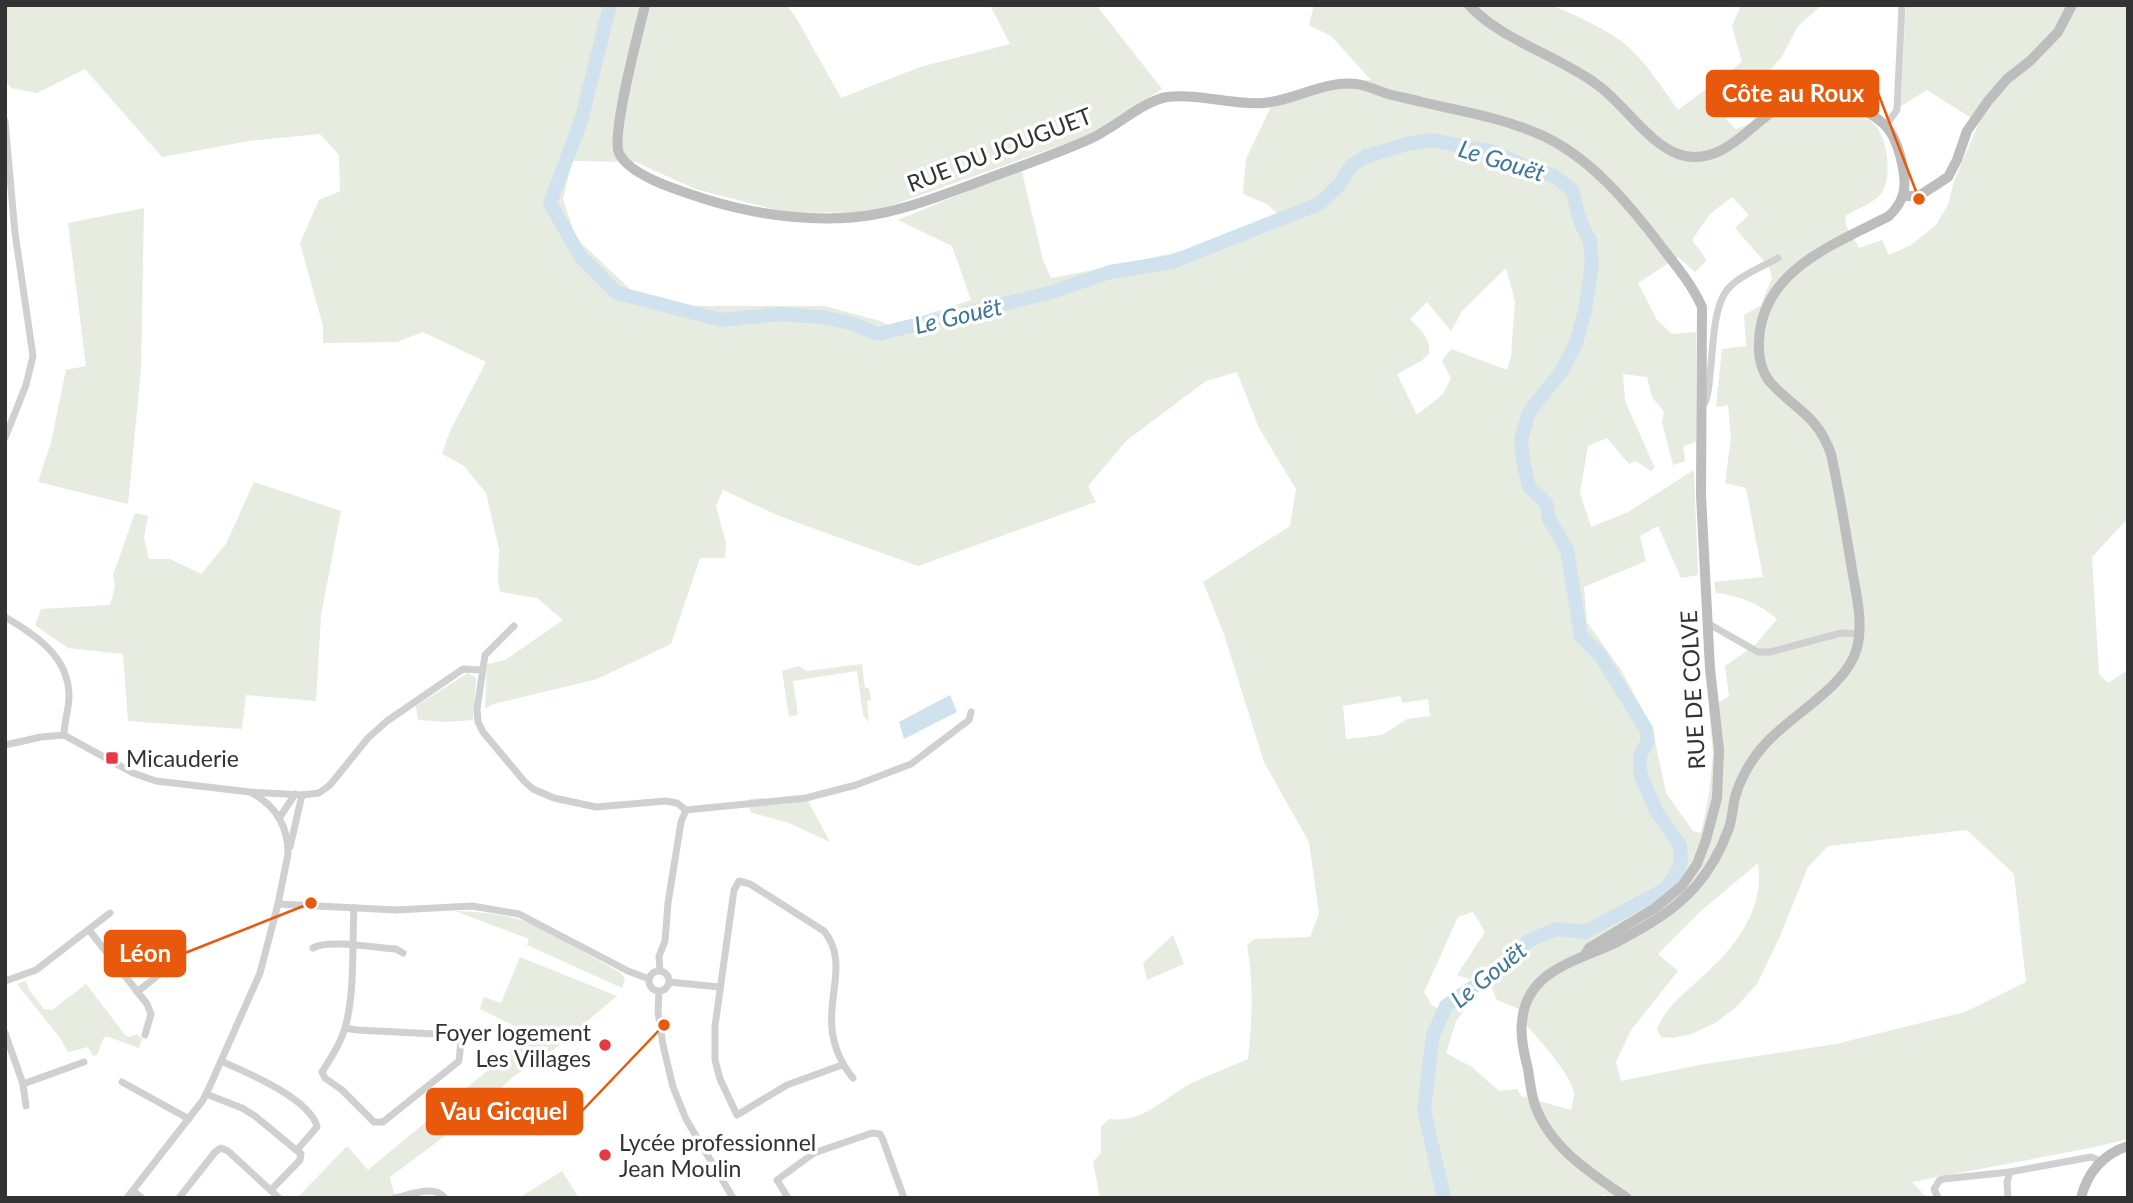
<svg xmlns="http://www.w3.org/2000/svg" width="2133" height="1203" font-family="Lato,sans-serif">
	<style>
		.green { fill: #e6ecdf; fill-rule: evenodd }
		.water { fill: #cfe2ee }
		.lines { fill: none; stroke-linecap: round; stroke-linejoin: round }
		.river { stroke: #cfe2ee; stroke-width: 14 }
		.street { stroke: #d0d0d0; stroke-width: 7 }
		.secondary { stroke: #bdbdbd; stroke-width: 10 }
		.poi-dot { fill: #e63946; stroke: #fff; stroke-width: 2.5 }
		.labels { text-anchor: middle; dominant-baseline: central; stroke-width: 7; stroke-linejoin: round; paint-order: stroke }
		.street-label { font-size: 23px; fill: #333; stroke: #fff }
		.poi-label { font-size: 23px; fill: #333; stroke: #fff; text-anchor: start }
		.water-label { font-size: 24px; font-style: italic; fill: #3f7597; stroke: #fff }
		.leader { fill: none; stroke: #e8590c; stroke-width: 2.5 }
		.callout-dot { fill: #e8590c; stroke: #fff; stroke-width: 2.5 }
		.callout { fill: #e8590c; stroke: #e8590c; stroke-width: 2.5 }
		.callout-label { font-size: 24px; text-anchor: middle; font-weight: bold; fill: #fff }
	</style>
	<rect width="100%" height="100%" fill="#fff"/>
	<g class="green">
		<path d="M 5,5 L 787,5 L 798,21 L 841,98 L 920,67 L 1010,44 L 990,5 L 1096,5 L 1162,89 L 1093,134 L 873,212 L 788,213 L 695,189 L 636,162 L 572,161 L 563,199 L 576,238 L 648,306 L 825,306 L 880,321 L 891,326 L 971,300 L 952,246 L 898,220 L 1009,174 L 1022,172 L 1043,260 L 1051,278 C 1129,263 1209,249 1283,218 L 1267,204 L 1243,194 L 1246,159 L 1276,96 L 1318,83 L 1371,80 L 1331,36 L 1309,25 L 1314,5 L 1551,5 C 1575,15 1600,26 1621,41 C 1643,57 1662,88 1678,110 L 1742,62 L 1732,26 L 1741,5 L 1822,5 L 1798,26 L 1781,58 L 1726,119 L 1736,129 C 1766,118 1795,102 1828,105 C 1842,106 1862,115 1873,123 C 1888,136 1893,178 1881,194 C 1873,203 1855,210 1845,216 L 1846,225 L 1859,248 L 1882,240 L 1889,255 L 1911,245 L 1936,225 L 1948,205 L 1954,181 L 1979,123 L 1927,90 L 1901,106 L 1906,5 L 2128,5 L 2128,518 L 2092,557 L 2099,674 L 2108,683 L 2128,670 L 2128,1139 L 2090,1148 L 1912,1182 L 1927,1198 L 1609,1198 L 1603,1194 L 1600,1198 L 1100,1198 L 1093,1162 L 1101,1153 L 1101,1126 L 1110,1119 C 1143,1124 1164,1097 1192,1083 C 1210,1074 1230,1067 1248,1059 C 1252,1021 1254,984 1247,945 L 1254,939 L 1310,937 L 1319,914 L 1309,842 L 1264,762 L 1224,634 L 1203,582 L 1290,526 L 1296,489 L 1259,428 L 1237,372 L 1206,381 L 1126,441 L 1088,486 L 1096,502 L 918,566 L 779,516 L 723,490 L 716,506 L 726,543 L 725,558 L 700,558 L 671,644 L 597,679 L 493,704 L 485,709 L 487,664 L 505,660 L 563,620 L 537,598 L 500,592 L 498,579 L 499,549 L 486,493 L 464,466 L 442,454 L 450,431 L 486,362 L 423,332 L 397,342 L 323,343 L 323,326 L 300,243 L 319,200 L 340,191 L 339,155 L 320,134 L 249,141 L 162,157 L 85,69 L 37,93 L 11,88 L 5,79 ZM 1732,197 L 1749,215 L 1735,228 L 1769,267 L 1772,278 L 1760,306 L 1744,315 L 1746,346 L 1722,349 L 1716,407 L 1728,405 L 1731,438 L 1725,483 L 1746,488 L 1763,577 L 1714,582 L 1716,593 C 1741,596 1758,603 1777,619 L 1755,645 L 1725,666 L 1729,696 L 1709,709 L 1713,755 L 1709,794 L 1701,833 L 1693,831 L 1666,793 L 1652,727 L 1621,670 L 1587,622 L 1584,587 L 1646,561 L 1640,536 L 1658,526 L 1681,578 L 1698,575 L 1694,470 L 1628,512 L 1591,527 L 1580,493 L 1588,446 L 1607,438 L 1629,464 L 1636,461 L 1651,471 L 1655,468 L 1625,401 L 1623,374 L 1647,377 L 1652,397 L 1664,412 L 1662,422 L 1673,465 L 1685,461 L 1683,446 L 1696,442 L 1696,332 L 1672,334 L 1657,320 L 1638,283 L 1678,257 L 1695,272 L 1707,260 L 1692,240 L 1710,214 ZM 1506,268 L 1515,301 L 1511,356 L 1507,370 L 1451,349 L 1442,361 L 1451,378 L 1443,394 L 1417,415 L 1397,374 L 1421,361 L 1429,354 C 1431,338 1420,330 1410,319 L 1427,302 L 1451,331 L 1462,311 ZM 1400,696 L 1403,703 L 1428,699 L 1430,716 L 1407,719 L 1382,735 L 1346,739 L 1343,706 ZM 1967,830 L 2014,874 L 2026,982 L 1965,1012 L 1836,1044 L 1699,1065 L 1621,1081 L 1616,1062 L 1631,1030 L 1678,971 L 1658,954 L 1702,910 L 1758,863 C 1765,909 1736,947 1703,976 C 1685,993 1667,1005 1657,1029 L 1661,1037 L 1673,1038 L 1692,1034 L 1717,1022 L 1735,1008 L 1757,984 L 1780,936 L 1808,867 L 1828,846 ZM 1473,912 L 1485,932 L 1457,975 L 1491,986 L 1497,1000 L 1519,1009 L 1518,1017 C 1532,1030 1572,1075 1574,1093 C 1574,1098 1572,1105 1571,1110 L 1521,1096 L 1517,1089 L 1499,1091 L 1472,1067 L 1446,1053 L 1456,1021 L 1474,997 L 1458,988 L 1440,1010 L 1432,1005 L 1424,992 L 1458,917 Z"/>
		<path d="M 144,208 L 141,369 L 128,504 L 38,482 L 51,442 L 66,370 L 86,366 L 68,223 Z"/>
		<path d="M 254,482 L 341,511 L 321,615 L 316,701 L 246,695 L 242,729 L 128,721 L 123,654 L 68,648 L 35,625 L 41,609 L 110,605 L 115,587 L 113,575 L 135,513 L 148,516 L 144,538 L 149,559 L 170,559 L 201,574 L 226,544 Z"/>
		<path d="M 862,664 L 865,688 L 869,688 L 871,700 L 867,701 L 869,722 L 863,715 L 857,671 L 793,681 L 798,715 L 789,717 L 782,671 L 798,666 L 807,671 Z"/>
		<path d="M 468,673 L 476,678 L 473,720 L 446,722 L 418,720 L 416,706 Z"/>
		<path d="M 765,798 L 766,805 L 808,801 L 830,842 L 789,823 L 750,812 L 749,799 Z"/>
		<path d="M 455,911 C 482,912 510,914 535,925 L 621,973 L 625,979 L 622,988 L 527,945 L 529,939 Z"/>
		<path d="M 1173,935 L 1184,964 L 1147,980 L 1143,963 Z"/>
		<path d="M 520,957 L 617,996 L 551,1052 L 514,1076 L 480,1107 L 472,1105 L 461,1124 L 390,1177 L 394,1194 L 380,1198 L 302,1198 L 299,1196 L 347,1146 L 368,1170 L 522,1042 L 525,1031 L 480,1009 L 484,997 L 501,1003 Z"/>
		<path d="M 26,981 L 29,990 L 44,1009 L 52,1010 L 86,984 L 125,1035 L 129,1037 L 137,1034 L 142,1039 L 139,1048 L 106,1036 L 103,1039 L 97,1055 L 93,1056 L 88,1047 L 68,1052 L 60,1038 L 17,984 Z"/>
		<path d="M 562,1171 L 579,1198 L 519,1198 Z"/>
	</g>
	<path class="water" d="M 950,695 L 957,712 L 904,739 L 899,722 Z"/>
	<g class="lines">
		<path class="river" d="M 610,5 L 581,121 L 550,203 L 580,256 L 617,293 L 721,320 L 780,314 L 821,317 L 850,323 L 878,334 L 1049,293 L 1110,272 L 1172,262 L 1319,204 L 1340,184 L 1351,166 L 1367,156 L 1407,144 L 1430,140 L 1493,152 L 1529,168 L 1554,176 L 1572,190 L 1580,221 L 1590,241 L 1592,264 L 1585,311 L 1576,343 L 1561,372 L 1529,412 L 1521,440 L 1523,462 L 1529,487 L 1546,503 L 1549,519 L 1567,550 L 1581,636 L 1600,655 L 1646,729 L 1648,741 L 1640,755 L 1640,773 L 1656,811 L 1680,845 L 1681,862 L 1675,877 L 1664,890 L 1585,932 L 1557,929 L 1530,940 L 1492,974 L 1446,1006 L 1433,1035 L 1424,1109 L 1444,1198"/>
		<g class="street">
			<path d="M 5,121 L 15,233 L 33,356 L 26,385 L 5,438"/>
			<path d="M 1886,125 L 1897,110 L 1902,5"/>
			<path d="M 1701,404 L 1705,403 C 1710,391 1709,379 1711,365 C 1713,345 1714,306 1727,290 C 1738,276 1762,267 1778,258"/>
			<path d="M 5,617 C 36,635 69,657 69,696 C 69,709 64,722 64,735"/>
			<path d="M 1709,624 L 1758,652 L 1770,652 L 1841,633 L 1859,634"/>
			<path d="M 514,626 L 485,655 L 477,709 L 478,722 L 483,732 L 524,781 L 533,789 L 554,798 L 596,807 L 666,801 L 677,803 L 686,810"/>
			<path d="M 5,745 L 41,737 L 64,735 L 133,773 L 156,781 L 250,792 L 302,795 L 319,793 L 330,785 L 368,738 L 387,721 L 463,669 L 481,670"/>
			<path d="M 686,810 L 806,798 L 856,785 L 911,764 L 969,720 L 971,712"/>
			<path d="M 280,817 L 295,794"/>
			<path d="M 290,847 L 302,795"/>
			<path d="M 278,904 L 396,910 L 472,906 L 519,914 L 628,971 L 649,979"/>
			<path d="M 89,930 L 147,1004 L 151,1014 L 145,1035"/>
			<path d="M 313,948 C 327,939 377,948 396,949 L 403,953"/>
			<circle cx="659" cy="981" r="10"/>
			<path d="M 660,971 L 659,956 L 665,941 L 668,903 L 681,822 L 686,810"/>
			<path d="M 5,981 L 36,970 L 110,913"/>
			<path d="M 669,982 L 720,987"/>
			<path d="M 137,992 L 162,972 L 164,963"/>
			<path d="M 659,992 L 658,1012 L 663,1045 L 673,1087 L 686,1119 L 733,1198"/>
			<path d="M 345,1028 L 357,1030 L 455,1035 L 461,1041 L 459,1061 L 383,1122 L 374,1122 L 342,1090 L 325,1078 L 322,1072 C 331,1058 340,1044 345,1028 C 355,994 352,944 354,908"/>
			<path d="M 5,1033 L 23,1084 L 84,1062"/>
			<path d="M 221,1061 C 246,1072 311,1099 317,1127 L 297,1150"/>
			<path d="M 842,1065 L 787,1085 L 737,1115 L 720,1079 L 715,1060 L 715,1026 L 734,890 L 739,881 L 750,884 L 824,931 C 848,960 828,995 832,1028 C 833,1046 842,1065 853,1078"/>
			<path d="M 122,1082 L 189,1119"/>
			<path d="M 23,1084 L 26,1106"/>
			<path d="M 206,1094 L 242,1108 L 255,1116 L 301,1154 L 300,1160 L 271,1190"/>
			<path d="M 133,1191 L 142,1198"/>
			<path d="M 127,1198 L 203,1100 L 209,1088 L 260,973 L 278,904 L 288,854 C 288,826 276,806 252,793"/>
			<path d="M 179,1198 L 215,1152 L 221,1148 L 228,1151 L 279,1198"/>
			<path d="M 394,1198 C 410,1195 434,1184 445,1198"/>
			<path d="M 788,1198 L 777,1180 L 814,1153 L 872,1133 L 880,1134 L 883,1140 L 904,1198"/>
			<path d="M 1938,1198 L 1934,1189 L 1939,1181 L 1943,1179 L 2010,1172"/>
			<path d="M 2008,1198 L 2007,1182 L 2010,1172 L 2091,1157 L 2101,1161"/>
		</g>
		<g class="secondary">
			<path d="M 645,5 C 639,31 611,133 619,153 C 630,177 684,192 708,200 C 760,216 823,224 877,214 C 913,207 948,193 981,181 C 1018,167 1054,155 1090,139 C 1113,129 1145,100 1167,97 C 1199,93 1231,105 1263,103 C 1295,101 1324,80 1356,84 C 1367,85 1378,91 1388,94 C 1399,97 1411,99 1422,102 C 1459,111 1498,117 1534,132 C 1588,153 1630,205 1664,250 C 1678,268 1692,285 1702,307 L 1701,495 L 1710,669 L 1719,750 L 1717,798 L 1706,840 L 1697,864 L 1682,886 L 1655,908 L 1589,948 L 1585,955"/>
			<path d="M 1469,5 C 1502,41 1560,56 1599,86 C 1626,106 1652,149 1685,156 C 1731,165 1757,111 1796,99 C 1815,94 1840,101 1858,108 C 1889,121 1897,137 1903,168 C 1907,189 1904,201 1889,216 C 1835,244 1761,270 1759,342 C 1758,355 1761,371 1770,382 C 1795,410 1817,414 1831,454 C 1839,490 1845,527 1851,563 C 1855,590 1864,621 1857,648 C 1847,686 1794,713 1767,742 C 1753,757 1741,777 1735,797 C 1733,807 1732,818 1729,828 C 1721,850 1710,870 1695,887 C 1674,911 1645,927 1617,942 C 1579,961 1526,969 1522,1022 C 1520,1037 1524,1054 1528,1069 C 1530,1081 1531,1094 1535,1105 C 1550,1148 1592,1174 1627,1198"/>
			<path d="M 1904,196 L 1919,196 L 1948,177 L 1957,160 L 1967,131 L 1988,101 L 2007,79 L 2030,61 L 2058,32 L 2072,5"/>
			<path d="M 2081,1198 C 2087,1173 2103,1154 2128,1146"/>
		</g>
	</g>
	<g class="poi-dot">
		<rect x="105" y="751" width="14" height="14" rx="3.5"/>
		<circle cx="605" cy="1045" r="7"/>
		<circle cx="605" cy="1155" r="7"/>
	</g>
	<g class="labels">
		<g class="street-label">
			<text transform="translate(999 149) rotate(-21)">RUE DU JOUGUET</text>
			<text transform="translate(1692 690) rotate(-93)">RUE DE COLVE</text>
		</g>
		<g class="poi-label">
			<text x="126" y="758">Micauderie</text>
			<text x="591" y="1032" text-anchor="end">Foyer logement<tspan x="591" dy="26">Les Villages</tspan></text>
			<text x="619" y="1142">Lycée professionnel<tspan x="619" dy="26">Jean Moulin</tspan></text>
		</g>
		<g class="water-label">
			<text transform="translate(1502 160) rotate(17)">Le Gouët</text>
			<text transform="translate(958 315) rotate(-13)">Le Gouët</text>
			<text transform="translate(1488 974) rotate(-39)">Le Gouët</text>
		</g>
	</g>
	<path class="leader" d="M1919 199L1878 93M311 903L185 953M664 1025L582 1111"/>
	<g class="callout-dot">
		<circle cx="1919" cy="199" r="7"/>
		<circle cx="311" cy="903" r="7"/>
		<circle cx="664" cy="1025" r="7"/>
	</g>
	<g class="callout">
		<rect x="1707" y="71" width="171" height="45" rx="7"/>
		<rect x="105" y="931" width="80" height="45" rx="7"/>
		<rect x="427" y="1089" width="155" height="45" rx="7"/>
	</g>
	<g class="callout-label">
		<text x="1793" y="102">Côte au Roux</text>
		<text x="145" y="962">Léon</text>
		<text x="504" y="1120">Vau Gicquel</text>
	</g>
	<rect width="2133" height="1203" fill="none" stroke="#333333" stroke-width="14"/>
</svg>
